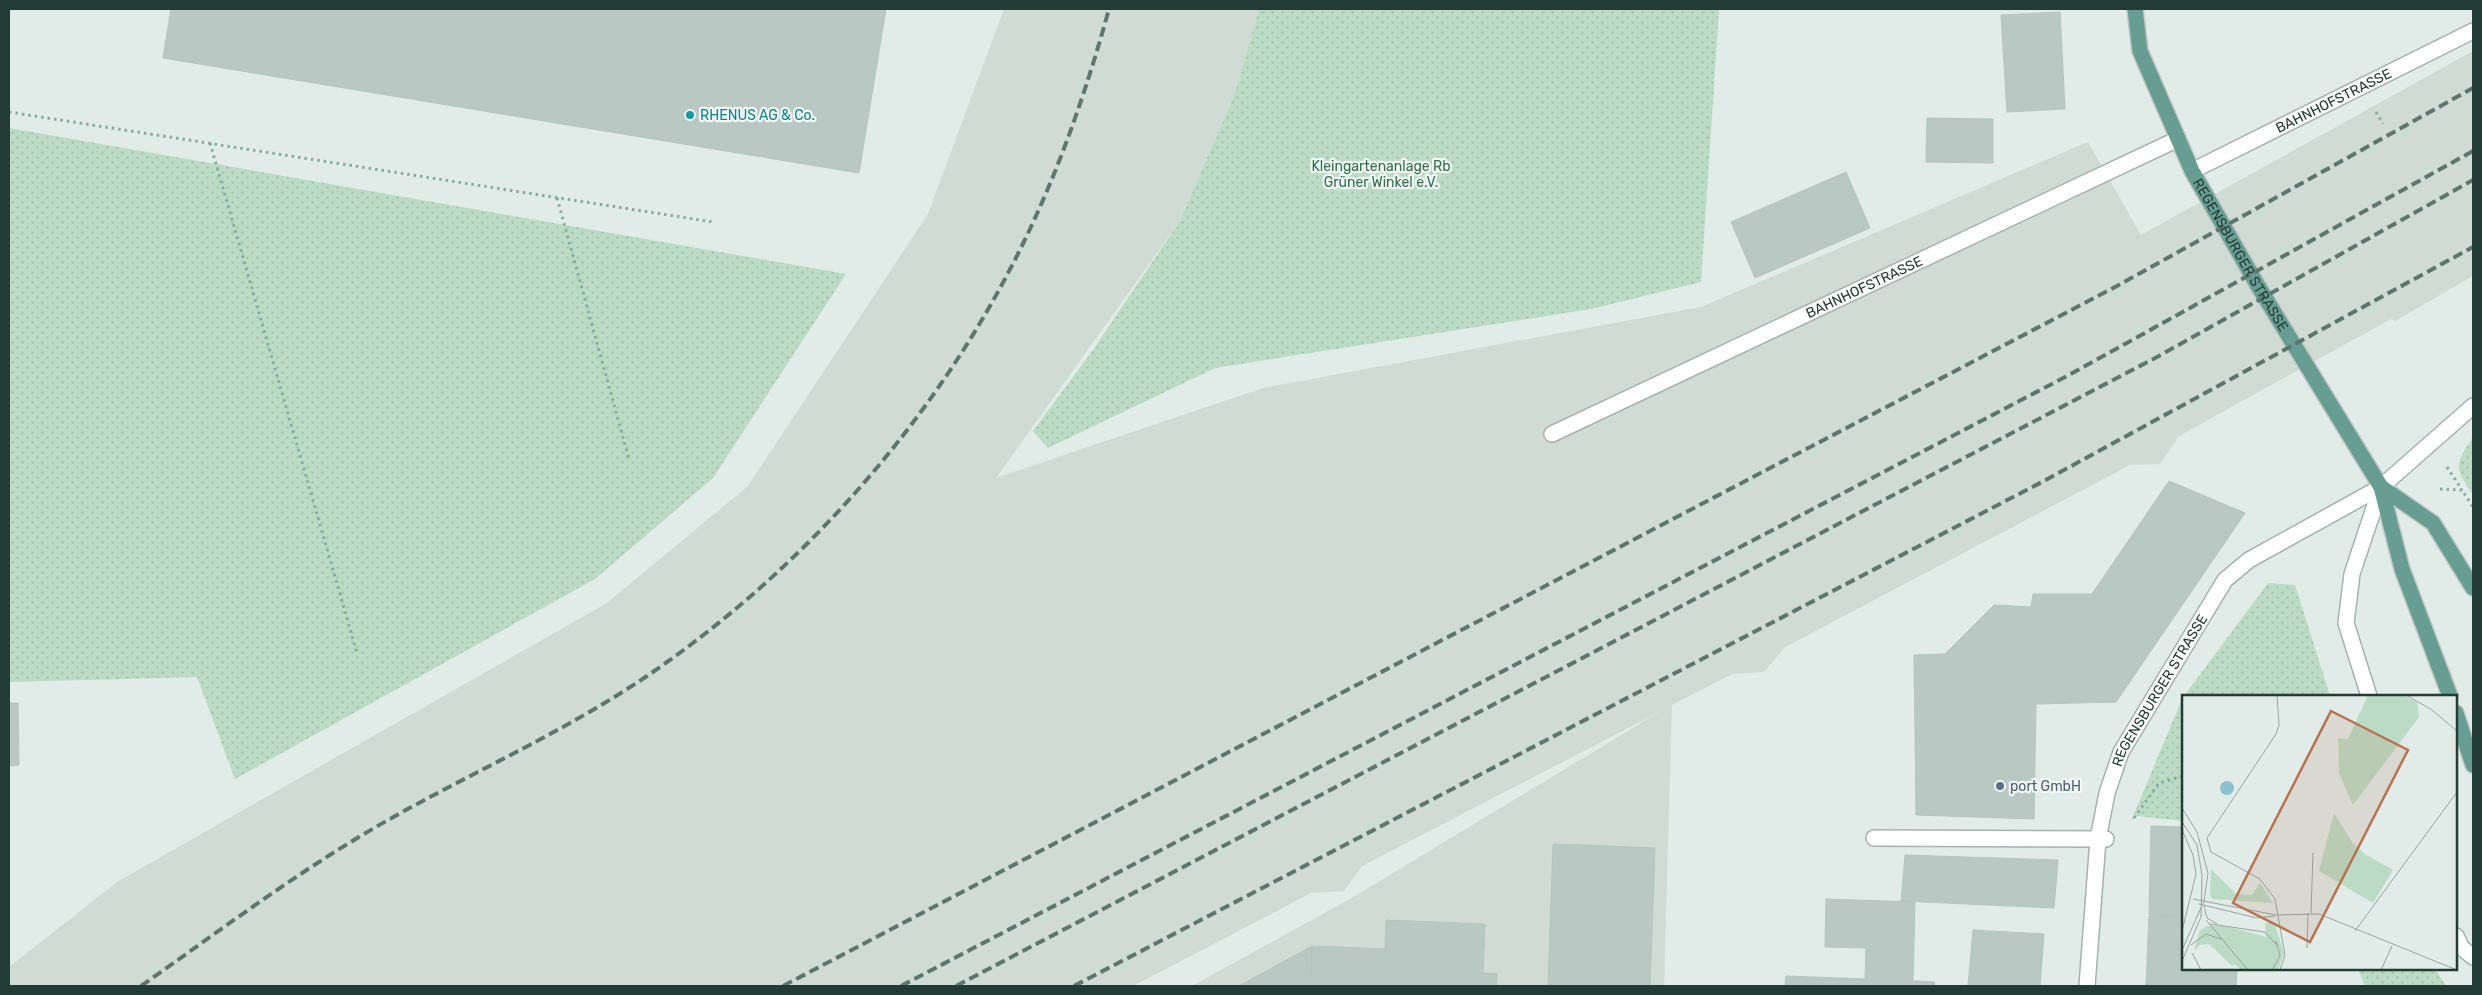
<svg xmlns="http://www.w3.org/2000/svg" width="2482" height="995" font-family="Rubik,sans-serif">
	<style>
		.built { fill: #d0dbd6 }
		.grass { fill: url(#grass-dots) }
		.building { fill: #bac8c3; stroke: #b4c4be }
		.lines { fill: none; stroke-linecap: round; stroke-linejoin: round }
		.minor-casing { stroke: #a4b3ae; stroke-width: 18 }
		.major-casing { stroke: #c1c8c6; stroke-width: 18 }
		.path { stroke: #83ada1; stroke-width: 3; stroke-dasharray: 2.5 4; stroke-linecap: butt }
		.minor { stroke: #fff; stroke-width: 15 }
		.major { stroke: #689e92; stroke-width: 15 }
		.rail { stroke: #5d7670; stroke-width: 4; stroke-dasharray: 10 5; stroke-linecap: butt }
		.culture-dot { fill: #0f9aa8; stroke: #f2f8f5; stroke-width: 2 }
		.service-dot { fill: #5c6f8a; stroke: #f2f8f5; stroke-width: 2 }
		.labels { text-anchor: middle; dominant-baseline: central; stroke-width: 4.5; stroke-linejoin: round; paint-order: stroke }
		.street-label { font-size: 14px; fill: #233b35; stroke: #f2f8f5 }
		.culture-label { font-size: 14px; fill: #0d838f; stroke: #f2f8f5; text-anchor: start }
		.park-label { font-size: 14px; fill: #2f6f4a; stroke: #f2f8f5 }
		.service-label { font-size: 14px; fill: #4e5e75; stroke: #f2f8f5; text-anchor: start }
		.inset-road { fill: none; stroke: #95a5a0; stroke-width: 1 }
		.view { fill: #b87355; fill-opacity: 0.15; stroke: #b87355; stroke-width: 2.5 }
		.inset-edge { fill: none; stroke: #233b35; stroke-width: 2.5 }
	</style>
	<defs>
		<pattern id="grass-dots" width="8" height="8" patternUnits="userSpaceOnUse" patternTransform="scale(1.25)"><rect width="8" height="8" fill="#bbdbc5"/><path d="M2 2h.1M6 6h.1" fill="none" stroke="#a0bdaa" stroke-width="1.8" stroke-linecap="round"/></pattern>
	</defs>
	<rect width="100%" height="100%" fill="#e1ebe7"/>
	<path class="built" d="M 1004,9 L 1259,9 L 1235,93 L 1180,221 L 996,478 L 1263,388 L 1701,307 L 2088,142 L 2141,235 L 2473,51 L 2473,276 L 2395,321 L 2391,319 L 2179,436 L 2160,464 L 2130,465 L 1785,647 L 1764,672 L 1732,674 L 1672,705 L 1664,986 L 1192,986 L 1355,896 L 1661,711 L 1362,866 L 1344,891 L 1311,893 L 1133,986 L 9,986 L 9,967 L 117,882 L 607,603 L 748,486 L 928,214 Z"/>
	<g class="grass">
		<path d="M 1259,9 L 1719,9 L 1701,282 L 1591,309 L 1215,368 L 1048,448 L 1033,431 L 1093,350 L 1180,221 L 1235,93 Z"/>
		<path d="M 9,128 L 846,274 L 713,478 L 595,579 L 235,779 L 197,677 L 9,682 Z"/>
		<path d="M 2473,437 L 2473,494 C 2453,468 2456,463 2473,437 Z"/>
		<path d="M 2268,583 L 2295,585 L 2330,696 L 2184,696 Z"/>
		<path d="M 2183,697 L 2183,821 L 2137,816 L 2131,821 Z"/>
		<path d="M 2358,969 L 2435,969 L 2446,986 L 2365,986 Z"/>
	</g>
	<g class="building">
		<path d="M 171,9 L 886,9 L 859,173 L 163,58 Z"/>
		<path d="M 2060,12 L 2065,109 L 2007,112 L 2001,15 Z"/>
		<path d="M 1927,118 L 1993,119 L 1993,163 L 1926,162 Z"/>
		<path d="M 1846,172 L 1870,228 L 1755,278 L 1731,222 Z"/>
		<path d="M 2169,481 L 2245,513 L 2116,702 L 2036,704 L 2034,819 L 1916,815 L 1914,655 L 1945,654 L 1994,605 L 2031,607 L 2033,594 L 2092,594 Z"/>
		<path d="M 9,703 L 18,703 L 19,765 L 9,766 Z"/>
		<path d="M 2151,826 L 2183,827 L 2183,916 L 2149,915 Z"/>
		<path d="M 1553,844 L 1655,848 L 1650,986 L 1548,986 Z"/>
		<path d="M 1905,855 L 2058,860 L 2054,908 L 1901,901 Z"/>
		<path d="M 1826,899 L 1915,902 L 1913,981 L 1935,982 L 1934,986 L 1785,986 L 1786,976 L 1865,979 L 1866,948 L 1825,947 Z"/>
		<path d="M 2149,916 L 2183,917 L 2183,969 L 2237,969 L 2236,986 L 2146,986 Z"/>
		<path d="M 1386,920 L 1485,924 L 1483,973 L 1497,974 L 1496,986 L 1310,986 L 1312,946 L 1385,949 Z"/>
		<path d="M 1973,930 L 2044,934 L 2040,986 L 1968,986 Z"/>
		<path d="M 1312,946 L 1310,986 L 1239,986 Z"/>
	</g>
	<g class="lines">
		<g class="minor-casing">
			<g id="minor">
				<path id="s1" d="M 2192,171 L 2473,31"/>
				<path id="s2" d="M 1552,434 L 2176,140"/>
				<path d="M 2369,696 L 2346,623 L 2352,574 L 2381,487"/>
				<path d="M 1874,838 L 2106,839"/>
				<path d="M 2456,936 L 2462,948 L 2473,957"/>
				<path id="s3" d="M 2087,986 L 2098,839 L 2107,793 L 2121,752 L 2225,580 L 2249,560 L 2381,487 L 2473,406"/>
			</g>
		</g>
		<g class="major-casing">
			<g id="major">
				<path id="s4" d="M 2135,9 L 2140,51 L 2192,171 L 2258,286 L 2381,487 L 2402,569 L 2450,696"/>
				<path d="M 2381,487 L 2433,523 L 2473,588"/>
				<path d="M 2456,713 L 2473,765"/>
			</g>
		</g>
		<g class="path">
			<path d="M 9,112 L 713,222"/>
			<path d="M 2376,112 L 2383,124"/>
			<path d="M 210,143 L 357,653"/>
			<path d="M 557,198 L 629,459"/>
			<path d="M 2447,467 L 2462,490"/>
			<path d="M 2440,489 L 2462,490 L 2473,507"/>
			<path d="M 2134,818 L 2159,783 L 2183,776"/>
		</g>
		<use href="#minor" class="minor"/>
		<use href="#major" class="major"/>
		<g class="rail">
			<path d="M 141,986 C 211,937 280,885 354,840 C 449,782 554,739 647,676 C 809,566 946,408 1029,231 C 1063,159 1088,85 1109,9"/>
			<path d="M 783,986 L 2117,286 L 2473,88"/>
			<path d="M 901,986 L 2069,375 L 2473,151"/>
			<path d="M 956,986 L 2157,357 L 2473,180"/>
			<path d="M 1074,986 L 2042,482 L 2473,247"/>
		</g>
	</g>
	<circle class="culture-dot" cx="690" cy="115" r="5"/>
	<circle class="service-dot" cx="2000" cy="786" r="5"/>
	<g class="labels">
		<g class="street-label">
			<text stroke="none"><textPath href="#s1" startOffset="158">BAHNHOFSTRASSE</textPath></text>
			<text stroke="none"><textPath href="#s4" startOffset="270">REGENSBURGER STRASSE</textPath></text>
			<text stroke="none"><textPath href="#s2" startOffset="345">BAHNHOFSTRASSE</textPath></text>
			<text stroke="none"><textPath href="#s3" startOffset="310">REGENSBURGER STRASSE</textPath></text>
		</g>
		<g class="culture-label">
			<text x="700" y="115">RHENUS AG &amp; Co.</text>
		</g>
		<g class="park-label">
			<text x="1381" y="166">Kleingartenanlage Rb<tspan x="1381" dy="16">Grüner Winkel e.V.</tspan></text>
		</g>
		<g class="service-label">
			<text x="2010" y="786">port GmbH</text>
		</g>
	</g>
	<g transform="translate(2182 695)">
		<rect width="275" height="275" fill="#e1ebe7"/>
		<path d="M 186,0 L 220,0 L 235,7 L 237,22 L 171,110 L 157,78 L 156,43 L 166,44 ZM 152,118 L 170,147 L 184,160 L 211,175 L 191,208 L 137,176 ZM 29,174 L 54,199 L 70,200 L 78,188 L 91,208 L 31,204 L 28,201 ZM 92,227 L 102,258 L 96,275 L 59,275 L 53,269 L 50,271 L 27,249 L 18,250 L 12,256 L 18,235 L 25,231 L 43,231 L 84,242 L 83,228 Z" fill="#bbdbc5"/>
		<path d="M38 93a7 7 0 1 1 14 0a7 7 0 1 1-14 0Z" fill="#8cc1cd"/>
		<path class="inset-road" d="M 224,0 L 250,15 L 275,36M 0,113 L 15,137 L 26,178 L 22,206 L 0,255M 0,127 L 15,150 L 20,180 L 19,222 L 0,266M 0,135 L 11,160 L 14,179 L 0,236M 25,143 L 29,157 L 78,184 L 93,204 L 103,260 L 98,275M 25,143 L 94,39 L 97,30 L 95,0M 11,204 L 94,220 L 137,219 L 275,275M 17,209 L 75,223 L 93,221M 22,211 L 25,223 L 35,229M 129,218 L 131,158M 24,225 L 66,275M 28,229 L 83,237 L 96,251M 173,236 L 275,97M 9,250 L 24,239 L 39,244M 125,253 L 126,218M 10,258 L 19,275M 90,275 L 98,261 L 94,246M 199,275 L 210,251"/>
		<path class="view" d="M 149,16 L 226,55 L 128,247 L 51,208 Z"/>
		<rect width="275" height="275" class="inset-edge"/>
	</g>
	<rect width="2482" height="995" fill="none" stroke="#233b35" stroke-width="20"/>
</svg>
